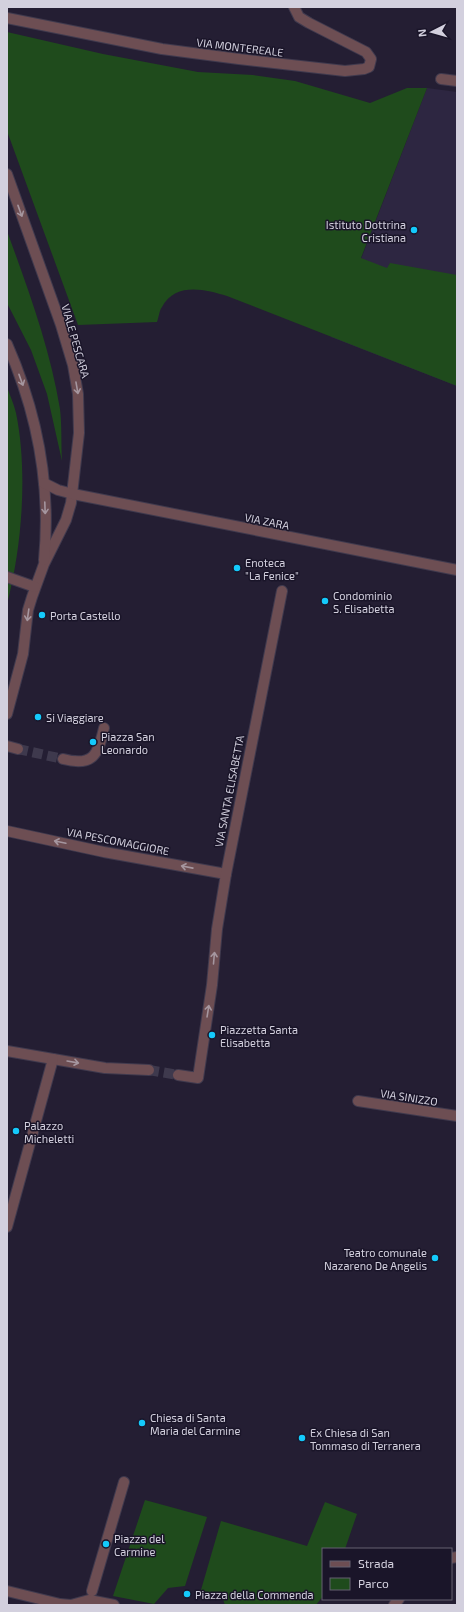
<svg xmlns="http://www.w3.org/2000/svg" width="464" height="1612" font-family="'Exo 2',sans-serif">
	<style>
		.built { fill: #2d2641 }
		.green { fill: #1f4b1c }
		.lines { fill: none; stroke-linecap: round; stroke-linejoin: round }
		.street-tunnel { stroke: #3e394d; stroke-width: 10; stroke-dasharray: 10 5; stroke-linecap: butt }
		.lane-casing { stroke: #403a4e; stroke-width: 12 }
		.street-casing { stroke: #403a4e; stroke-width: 12 }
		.lane { stroke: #6d4e53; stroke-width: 10 }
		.street { stroke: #6d4e53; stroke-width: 10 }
		.oneway { stroke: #a5969f }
		.poi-dot { fill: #14cafb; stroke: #1a1529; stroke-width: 1.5 }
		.labels { text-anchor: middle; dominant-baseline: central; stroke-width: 3; stroke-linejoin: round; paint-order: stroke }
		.street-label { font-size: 11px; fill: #d3d0de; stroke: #1a1529 }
		.poi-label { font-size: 11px; fill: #d3d0de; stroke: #1a1529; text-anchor: start }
	</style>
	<rect width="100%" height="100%" fill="#241e33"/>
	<path class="built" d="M 427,88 L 457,92 L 457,386 L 331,337 Z"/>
	<g class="green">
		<path d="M 7,32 L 103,54 L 198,72 L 253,75 L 295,81 L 370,103 L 407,88 L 427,88 L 361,258 L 387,268 L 390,263 L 457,275 L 457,386 L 227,296 C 205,289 175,282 162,307 C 159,311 159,317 157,322 L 78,325 L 7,131 Z"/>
		<path d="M 7,231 C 28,289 50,348 60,409 C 62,426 61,444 62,461 L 47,394 L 31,350 L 7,303 Z"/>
		<path d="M 7,387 C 10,396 14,404 16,413 C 28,471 22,547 7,604 Z"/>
		<path d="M 145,1500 L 207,1517 L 185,1586 L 168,1588 L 154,1604 L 113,1596 Z"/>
		<path d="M 325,1502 L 357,1514 L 345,1549 L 323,1549 L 323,1596 L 316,1605 L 225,1605 L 222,1597 L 201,1590 L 221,1521 L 307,1546 Z"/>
	</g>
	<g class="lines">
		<g class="street-tunnel">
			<path d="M 18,749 L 63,759"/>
			<path d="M 149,1070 L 178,1075"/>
		</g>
		<g class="lane-casing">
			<path id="lane" d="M 441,79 L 457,81"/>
		</g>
		<g class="street-casing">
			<g id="street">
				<path d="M 7,18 L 162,49 L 239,59 L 345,71 L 364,69 L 369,67 L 371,59 L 366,52 L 309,23 L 299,17 L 294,7"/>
				<path d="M 7,174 L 61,325 L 73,365 L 78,394 L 79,433 L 71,503 L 66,520 L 44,564 L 32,597 L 28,610 L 23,654 L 7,714"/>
				<path d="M 7,344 C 37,412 51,486 44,560"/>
				<path d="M 44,483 L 58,490 L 73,494 L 457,570"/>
				<path d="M 7,577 L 35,587"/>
				<path d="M 7,746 L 18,749"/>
				<path d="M 63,759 C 93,767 98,755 104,728"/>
				<path d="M 7,831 L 104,852 L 226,874"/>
				<path d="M 7,1051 L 105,1068 L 149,1070"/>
				<path d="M 178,1075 L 198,1078 L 212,985 L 217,929 L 226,874 L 282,591"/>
				<path d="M 358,1101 L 457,1116"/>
				<path d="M 7,1227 L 53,1059"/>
				<path d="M 451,1558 L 457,1557"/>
				<path d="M 7,1591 L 60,1604 L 71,1605 L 89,1600 L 114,1605"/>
				<path d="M 92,1591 L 124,1482"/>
				<path d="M 394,1605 L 399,1599"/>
			</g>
		</g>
		<use href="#lane" class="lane"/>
		<use href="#street" class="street"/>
	</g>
	<defs><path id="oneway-shaft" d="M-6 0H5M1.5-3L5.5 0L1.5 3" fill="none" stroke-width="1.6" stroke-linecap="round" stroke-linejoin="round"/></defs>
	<g class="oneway">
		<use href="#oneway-shaft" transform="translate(20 211) rotate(70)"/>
		<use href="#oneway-shaft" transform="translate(21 380) rotate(70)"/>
		<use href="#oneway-shaft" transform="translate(77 388) rotate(80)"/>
		<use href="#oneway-shaft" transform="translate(45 508) rotate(88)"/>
		<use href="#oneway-shaft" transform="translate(28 615) rotate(98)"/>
		<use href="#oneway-shaft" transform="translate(60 842) rotate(-168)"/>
		<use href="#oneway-shaft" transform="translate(187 867) rotate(-169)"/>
		<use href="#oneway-shaft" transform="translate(214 958) rotate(-85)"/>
		<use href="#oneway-shaft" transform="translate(208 1011) rotate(-81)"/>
		<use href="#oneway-shaft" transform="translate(73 1062) rotate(10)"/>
	</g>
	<g class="poi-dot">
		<circle cx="414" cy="230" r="4"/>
		<circle cx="237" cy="568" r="4"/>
		<circle cx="325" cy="601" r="4"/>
		<circle cx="42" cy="615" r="4"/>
		<circle cx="38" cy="717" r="4"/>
		<circle cx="93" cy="742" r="4"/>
		<circle cx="212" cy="1035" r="4"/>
		<circle cx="16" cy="1131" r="4"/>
		<circle cx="435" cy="1258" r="4"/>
		<circle cx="142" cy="1423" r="4"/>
		<circle cx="302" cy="1438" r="4"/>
		<circle cx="106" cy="1544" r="4"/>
		<circle cx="187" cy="1594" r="4"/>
	</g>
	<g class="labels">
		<g class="street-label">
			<text transform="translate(240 47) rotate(7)">VIA MONTEREALE</text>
			<text transform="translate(76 341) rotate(74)">VIALE PESCARA</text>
			<text transform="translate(267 521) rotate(11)">VIA ZARA</text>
			<text transform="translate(229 791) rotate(-79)">VIA SANTA ELISABETTA</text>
			<text transform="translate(118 841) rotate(11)">VIA PESCOMAGGIORE</text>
			<text transform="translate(409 1097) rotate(9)">VIA SINIZZO</text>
		</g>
		<g class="poi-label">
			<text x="406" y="224" text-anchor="end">Istituto Dottrina<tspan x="406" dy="13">Cristiana</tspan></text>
			<text x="245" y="562">Enoteca<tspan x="245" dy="13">"La Fenice"</tspan></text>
			<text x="333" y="595">Condominio<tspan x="333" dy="13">S. Elisabetta</tspan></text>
			<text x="50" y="615">Porta Castello</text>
			<text x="46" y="717">Si Viaggiare</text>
			<text x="101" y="736">Piazza San<tspan x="101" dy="13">Leonardo</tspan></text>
			<text x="220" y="1029">Piazzetta Santa<tspan x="220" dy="13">Elisabetta</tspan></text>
			<text x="24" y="1125">Palazzo<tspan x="24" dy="13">Micheletti</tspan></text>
			<text x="427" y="1252" text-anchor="end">Teatro comunale<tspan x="427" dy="13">Nazareno De Angelis</tspan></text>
			<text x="150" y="1417">Chiesa di Santa<tspan x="150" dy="13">Maria del Carmine</tspan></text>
			<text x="310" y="1432">Ex Chiesa di San<tspan x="310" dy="13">Tommaso di Terranera</tspan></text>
			<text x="114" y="1538">Piazza del<tspan x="114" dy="13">Carmine</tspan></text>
			<text x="195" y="1594">Piazza della Commenda</text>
		</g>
	</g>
	<rect width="464" height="1612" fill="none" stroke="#d3d0de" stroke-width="16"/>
	<rect x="322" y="1548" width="130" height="52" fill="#1a1529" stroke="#646071"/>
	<rect x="330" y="1561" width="20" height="6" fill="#6d4e53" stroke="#646071"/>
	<text x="358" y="1568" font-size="12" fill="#d3d0de">Strada</text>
	<rect x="330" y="1578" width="20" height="12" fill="#1f4b1c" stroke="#646071"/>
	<text x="358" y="1588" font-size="12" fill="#d3d0de">Parco</text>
	<g transform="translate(432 32) rotate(264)" stroke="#1a1529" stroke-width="3" paint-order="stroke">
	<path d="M0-3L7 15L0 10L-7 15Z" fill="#d3d0de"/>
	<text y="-6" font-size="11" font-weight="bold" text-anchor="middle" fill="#d3d0de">N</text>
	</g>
</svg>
